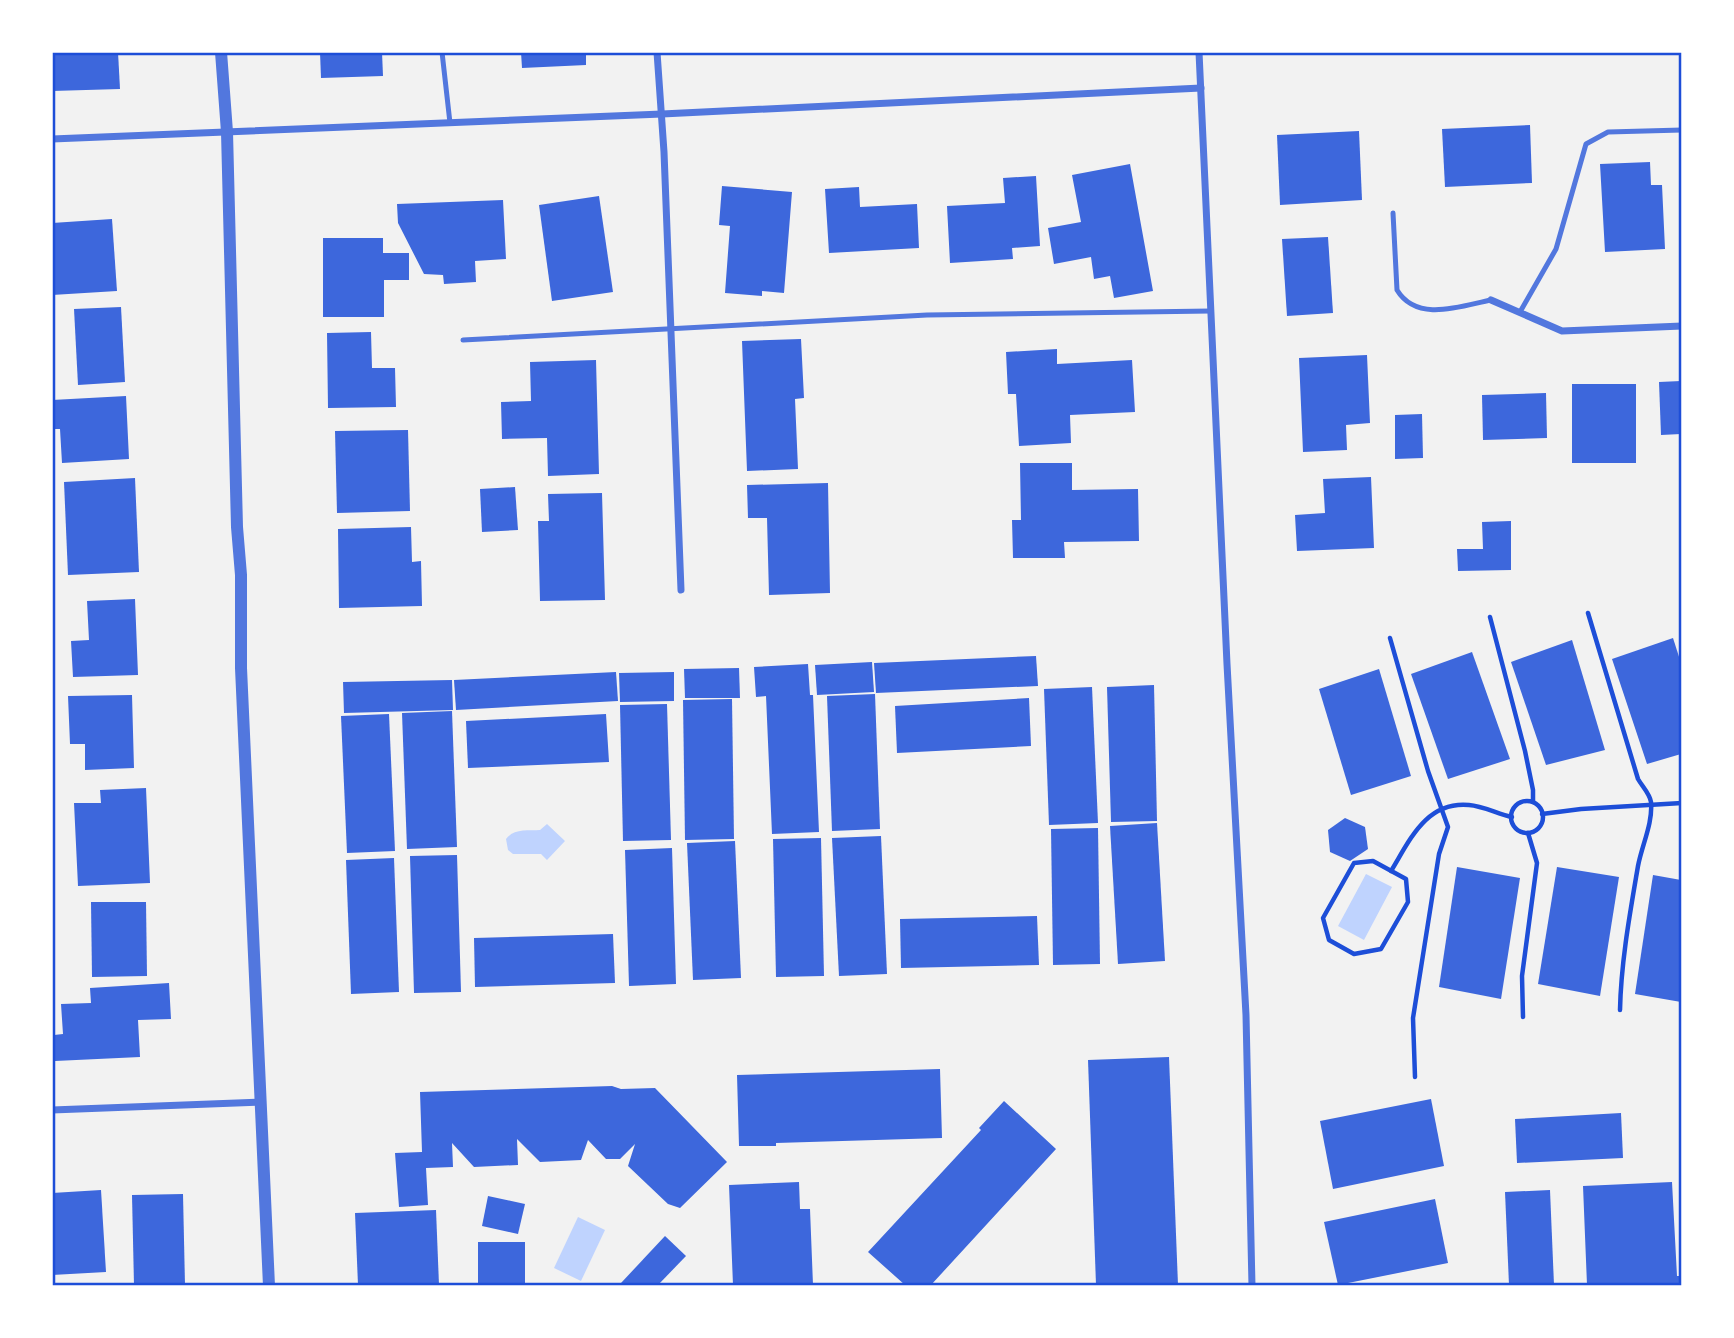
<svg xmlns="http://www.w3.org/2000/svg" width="1734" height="1338" font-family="'IBM Plex Sans',sans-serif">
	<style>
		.water { fill: #bfd3fe }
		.building { fill: #3d67dc }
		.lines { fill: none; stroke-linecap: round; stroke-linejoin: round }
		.path { stroke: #1d4ed8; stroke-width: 4.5 }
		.service { stroke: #5277de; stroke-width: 5 }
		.minor { stroke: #5277de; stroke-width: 7 }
		.tertiary { stroke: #5277de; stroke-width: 12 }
		.neatline { fill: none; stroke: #1d4ed8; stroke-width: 2.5 }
	</style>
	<rect width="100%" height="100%" fill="#f2f2f2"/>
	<g class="water">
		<path d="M 547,824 L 565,841 L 547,860 L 541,854 L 513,854 L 508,850 L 506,839 C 514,828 528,831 540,830 Z"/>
		<path d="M 1366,874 L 1392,887 L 1364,940 L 1338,926 Z"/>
		<path d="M 578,1217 L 605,1230 L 581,1281 L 554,1268 Z"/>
	</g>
	<g class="building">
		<path d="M 52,52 L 118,52 L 120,89 L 52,91 Z"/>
		<path d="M 320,52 L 382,52 L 383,76 L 321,78 Z"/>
		<path d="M 521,52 L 586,52 L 586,65 L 522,68 Z"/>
		<path d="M 1530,125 L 1532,183 L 1445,187 L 1442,129 Z"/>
		<path d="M 1359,131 L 1362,200 L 1280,205 L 1277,135 Z"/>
		<path d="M 1650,162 L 1651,185 L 1662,185 L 1665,249 L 1605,252 L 1600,164 Z"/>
		<path d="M 1130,164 L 1153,291 L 1114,298 L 1110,276 L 1094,279 L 1091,257 L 1054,264 L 1048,228 L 1081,222 L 1072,175 Z"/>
		<path d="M 1036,176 L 1040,246 L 1012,248 L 1013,259 L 950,263 L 947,206 L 1005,203 L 1003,178 Z"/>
		<path d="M 722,186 L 792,192 L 784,293 L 762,291 L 762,296 L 725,293 L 730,226 L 719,225 Z"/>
		<path d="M 859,187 L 860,207 L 917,204 L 919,248 L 829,253 L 825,189 Z"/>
		<path d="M 599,196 L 613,292 L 552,301 L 539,205 Z"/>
		<path d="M 503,200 L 506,259 L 475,261 L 476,282 L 444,284 L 443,275 L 424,274 L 398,223 L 397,204 Z"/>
		<path d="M 112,219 L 117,291 L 52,295 L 52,223 Z"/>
		<path d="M 1328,237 L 1333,313 L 1287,316 L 1282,239 Z"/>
		<path d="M 323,238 L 383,238 L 383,253 L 409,253 L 409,280 L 384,280 L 384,317 L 323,317 Z"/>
		<path d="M 121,307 L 125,382 L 78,385 L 74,309 Z"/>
		<path d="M 371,332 L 372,368 L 395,368 L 396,407 L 328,408 L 327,333 Z"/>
		<path d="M 801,339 L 804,398 L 795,399 L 798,469 L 747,471 L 742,341 Z"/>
		<path d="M 1057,349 L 1057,364 L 1132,360 L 1135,412 L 1070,415 L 1071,443 L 1019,446 L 1016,394 L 1008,394 L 1006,352 Z"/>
		<path d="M 1367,355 L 1370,423 L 1346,425 L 1347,450 L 1303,452 L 1299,358 Z"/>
		<path d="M 596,360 L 599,474 L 548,476 L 547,438 L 502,439 L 501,402 L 531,401 L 530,362 Z"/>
		<path d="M 1681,381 L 1681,434 L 1661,435 L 1659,382 Z"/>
		<rect x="1572" y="384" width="64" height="79"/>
		<path d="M 1546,393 L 1547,438 L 1483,440 L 1482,395 Z"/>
		<path d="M 126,396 L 129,459 L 62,463 L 60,429 L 52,429 L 52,400 Z"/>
		<path d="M 1422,414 L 1423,458 L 1395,459 L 1395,415 Z"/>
		<path d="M 408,430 L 410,511 L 337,513 L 335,431 Z"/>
		<path d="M 1020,463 L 1072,463 L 1072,490 L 1138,489 L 1139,541 L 1064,542 L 1065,558 L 1013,558 L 1012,520 L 1021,520 Z"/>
		<path d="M 1371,477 L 1374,548 L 1297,551 L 1295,515 L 1325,513 L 1323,479 Z"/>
		<path d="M 135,478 L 139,572 L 68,575 L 64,482 Z"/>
		<path d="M 828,483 L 830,593 L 769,595 L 767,518 L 748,518 L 747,485 Z"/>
		<path d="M 515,487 L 518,530 L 482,532 L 480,489 Z"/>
		<path d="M 602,493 L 605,600 L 540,601 L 538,521 L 549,521 L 548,494 Z"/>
		<path d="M 1511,521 L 1511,570 L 1458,571 L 1457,549 L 1483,549 L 1482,522 Z"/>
		<path d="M 411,527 L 412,562 L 421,561 L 422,606 L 339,608 L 338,529 Z"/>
		<path d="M 135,599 L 138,675 L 73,677 L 71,641 L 89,640 L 87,601 Z"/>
		<path d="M 1673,638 L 1681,663 L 1681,754 L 1647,764 L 1612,659 Z"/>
		<path d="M 1572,640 L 1605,750 L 1546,765 L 1511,662 Z"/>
		<path d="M 1472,652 L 1510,759 L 1448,779 L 1411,674 Z"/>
		<path d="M 1036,656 L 1038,686 L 876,693 L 874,663 Z"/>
		<path d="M 872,662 L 874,692 L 817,695 L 815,665 Z"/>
		<path d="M 808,664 L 810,695 L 813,695 L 819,832 L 772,834 L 766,696 L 756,697 L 754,667 Z"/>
		<path d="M 739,668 L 740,698 L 685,698 L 684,669 Z"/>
		<path d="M 1379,669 L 1411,776 L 1351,795 L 1319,689 Z"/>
		<path d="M 616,672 L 618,701 L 456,710 L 454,680 Z"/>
		<path d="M 674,672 L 674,701 L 620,702 L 619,673 Z"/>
		<path d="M 452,680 L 453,710 L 344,713 L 343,682 Z"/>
		<path d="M 1154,685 L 1157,821 L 1111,822 L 1107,687 Z"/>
		<path d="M 1092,687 L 1098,823 L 1049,825 L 1044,689 Z"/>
		<path d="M 875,694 L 880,829 L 832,831 L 827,696 Z"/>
		<path d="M 132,695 L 134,768 L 85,770 L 85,744 L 70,744 L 68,696 Z"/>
		<path d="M 1029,698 L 1031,746 L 897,753 L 895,706 Z"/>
		<path d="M 732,699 L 734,839 L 685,840 L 683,700 Z"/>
		<path d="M 667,704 L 671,840 L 623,841 L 620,705 Z"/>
		<path d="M 452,711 L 457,847 L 407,849 L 402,713 Z"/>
		<path d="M 389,714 L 395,851 L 347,853 L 341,716 Z"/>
		<path d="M 606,714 L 609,762 L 468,768 L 466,721 Z"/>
		<path d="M 146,788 L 150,883 L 78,886 L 74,803 L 101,803 L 100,790 Z"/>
		<path d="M 1345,818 L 1365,827 L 1368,849 L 1350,861 L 1330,852 L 1328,830 Z"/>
		<path d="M 1157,823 L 1165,961 L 1118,964 L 1110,826 Z"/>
		<path d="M 1098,828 L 1100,964 L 1053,965 L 1051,829 Z"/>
		<path d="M 881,836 L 887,974 L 839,976 L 832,838 Z"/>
		<path d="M 821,838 L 824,976 L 776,977 L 773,839 Z"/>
		<path d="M 735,841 L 741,978 L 693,980 L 687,843 Z"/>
		<path d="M 672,848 L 676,984 L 629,986 L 625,850 Z"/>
		<path d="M 457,855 L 461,992 L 414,993 L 410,856 Z"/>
		<path d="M 394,858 L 399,992 L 351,994 L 346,860 Z"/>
		<path d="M 1457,867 L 1520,878 L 1501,999 L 1439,987 Z"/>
		<path d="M 1557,867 L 1619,877 L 1600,996 L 1538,984 Z"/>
		<path d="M 1653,875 L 1681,880 L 1681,1002 L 1635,994 Z"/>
		<path d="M 91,902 L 146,902 L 147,976 L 92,977 Z"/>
		<path d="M 1037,916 L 1039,965 L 901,968 L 900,919 Z"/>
		<path d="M 613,934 L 615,983 L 475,987 L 474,938 Z"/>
		<path d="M 169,983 L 171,1019 L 138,1020 L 140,1057 L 55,1061 L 54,1035 L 63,1034 L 61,1004 L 91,1003 L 90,988 Z"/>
		<path d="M 1169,1057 L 1178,1285 L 1096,1285 L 1088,1060 Z"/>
		<path d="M 940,1069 L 942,1138 L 776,1143 L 776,1146 L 739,1146 L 737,1075 Z"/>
		<path d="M 612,1086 L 621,1089 L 655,1088 L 727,1162 L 680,1208 L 668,1204 L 628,1166 L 635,1144 L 620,1159 L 606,1159 L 588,1140 L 581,1160 L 540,1162 L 517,1139 L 518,1165 L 474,1167 L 452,1143 L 453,1167 L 426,1168 L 428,1205 L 399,1207 L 395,1153 L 422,1152 L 420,1092 Z"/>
		<path d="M 1431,1099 L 1444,1166 L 1333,1189 L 1320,1121 Z"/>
		<path d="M 1004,1101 L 1056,1149 L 931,1285 L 905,1285 L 868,1252 L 981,1130 L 979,1128 Z"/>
		<path d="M 1621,1113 L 1623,1158 L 1517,1163 L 1515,1119 Z"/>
		<path d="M 799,1182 L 800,1209 L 810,1209 L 813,1285 L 733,1285 L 729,1185 Z"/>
		<path d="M 1672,1182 L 1677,1276 L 1681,1276 L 1681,1285 L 1587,1285 L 1583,1186 Z"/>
		<path d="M 101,1190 L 106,1272 L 52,1275 L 52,1193 Z"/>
		<path d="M 1550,1190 L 1554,1285 L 1509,1285 L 1505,1192 Z"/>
		<path d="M 183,1194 L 185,1285 L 134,1285 L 132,1195 Z"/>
		<path d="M 488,1196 L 525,1204 L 518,1234 L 482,1226 Z"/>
		<path d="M 1435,1199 L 1448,1263 L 1338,1285 L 1324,1222 Z"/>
		<path d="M 436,1210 L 439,1285 L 358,1285 L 355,1213 Z"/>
		<path d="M 665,1236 L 686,1256 L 658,1285 L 624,1285 L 621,1283 Z"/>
		<rect x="478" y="1242" width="47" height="43"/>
	</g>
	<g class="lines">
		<g class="path">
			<path d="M 1588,613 L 1638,779 C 1642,786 1650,794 1651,802 C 1653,823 1642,845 1638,866 C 1630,913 1621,962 1620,1010"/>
			<path d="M 1490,617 L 1525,751 L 1533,790 L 1533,802"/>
			<path d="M 1390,638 L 1428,771 L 1448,827 L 1439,854 L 1413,1018 L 1415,1077"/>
			<circle cx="1527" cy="817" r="16"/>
			<path d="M 1542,814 L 1581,809 L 1682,803"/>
			<path d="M 1373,861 L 1406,879 L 1408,902 L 1381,949 L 1354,954 L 1329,940 L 1323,918 L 1354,863 Z"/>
			<path d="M 1391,871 C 1410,840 1426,801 1469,805 C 1483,806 1498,814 1512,817"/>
			<path d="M 1523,1017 L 1522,976 L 1537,863 L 1528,833"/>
		</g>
		<g class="service">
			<path d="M 442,52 L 450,123"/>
			<path d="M 1393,213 L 1397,290 C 1417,323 1461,306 1491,300"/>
			<path d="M 1520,312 L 1556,249 L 1586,144 L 1608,132 L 1682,130"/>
			<path d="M 463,340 L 927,315 L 1211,311"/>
		</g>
		<g class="minor">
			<path d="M 657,52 L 664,152 L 681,590"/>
			<path d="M 1199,52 L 1227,664 L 1246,1015 L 1252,1286"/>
			<path d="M 52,139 L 662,114 L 1201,88"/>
			<path d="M 1491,300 L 1562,331 L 1682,326"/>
			<path d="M 52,1110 L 260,1102"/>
		</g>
		<path class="tertiary" d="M 221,52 L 227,132 L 237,527 L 241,575 L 241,668 L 269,1286"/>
	</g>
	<rect width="1734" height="1338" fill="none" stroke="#ffffff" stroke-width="108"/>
	<rect x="54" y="54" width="1626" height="1230" class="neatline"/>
</svg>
